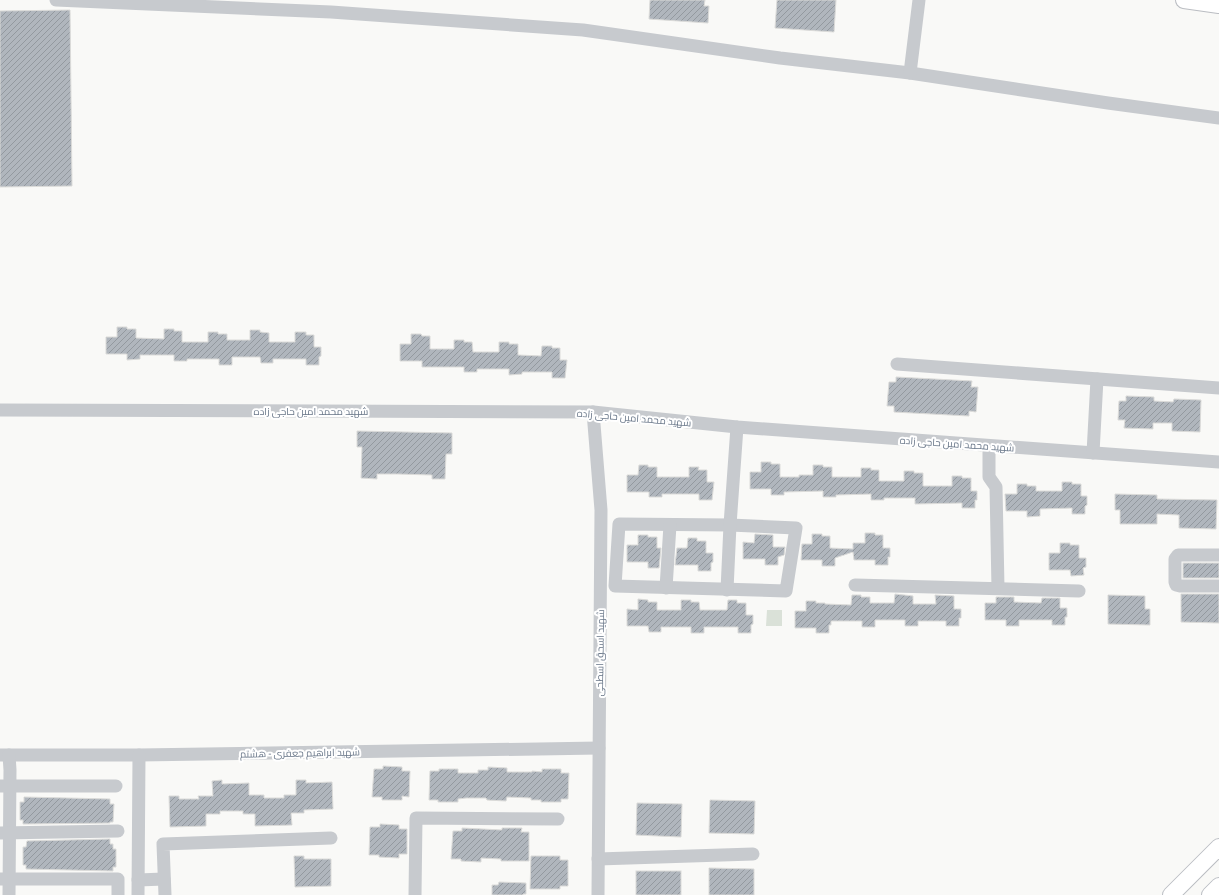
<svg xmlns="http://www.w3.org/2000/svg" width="1219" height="895" font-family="Ubuntu,Cairo,sans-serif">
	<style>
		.green { fill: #dae1d8 }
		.building { fill: url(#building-hatch); stroke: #dbdbd9 }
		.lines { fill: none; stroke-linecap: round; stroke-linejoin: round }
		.major-casing { stroke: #babdc2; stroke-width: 18 }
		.minor { stroke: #c7cace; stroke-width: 13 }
		.major { stroke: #fff; stroke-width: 16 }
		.labels { text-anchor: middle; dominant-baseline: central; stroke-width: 4; stroke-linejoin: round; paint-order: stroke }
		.street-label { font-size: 10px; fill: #687688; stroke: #fff }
	</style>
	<defs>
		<pattern id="building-hatch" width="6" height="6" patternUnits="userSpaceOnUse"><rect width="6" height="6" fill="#b0b6bd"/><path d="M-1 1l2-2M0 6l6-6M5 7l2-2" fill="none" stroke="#93999f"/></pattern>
	</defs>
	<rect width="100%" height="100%" fill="#f9f9f7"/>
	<path class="green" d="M 767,610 L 782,610 L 782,626 L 766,626 Z"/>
	<g class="building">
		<path d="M 650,0 L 705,0 L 704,6 L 709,6 L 708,23 L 649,19 Z"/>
		<path d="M 777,0 L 836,0 L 834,32 L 775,28 Z"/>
		<path d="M 70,10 L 72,186 L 0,187 L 0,11 Z"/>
		<path d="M 117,327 L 127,327 L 127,329 L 136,329 L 136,338 L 164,339 L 164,329 L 174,329 L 174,331 L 182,331 L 182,342 L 208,342 L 208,332 L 218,332 L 218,334 L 227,334 L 227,340 L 250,340 L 250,330 L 260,330 L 260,332 L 269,333 L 269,342 L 295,342 L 295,332 L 306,332 L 306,335 L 314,335 L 314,347 L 321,347 L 321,356 L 319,357 L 319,365 L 306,365 L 306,359 L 273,359 L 273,363 L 261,363 L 260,357 L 232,357 L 232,365 L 219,365 L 219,359 L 187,359 L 187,361 L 174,361 L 174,355 L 140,355 L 140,359 L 127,360 L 127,354 L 106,354 L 106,337 L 117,337 Z"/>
		<path d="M 411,334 L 421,334 L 422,336 L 430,336 L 430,349 L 454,349 L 454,340 L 464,340 L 464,342 L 472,342 L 473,352 L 499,352 L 499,342 L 509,342 L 509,344 L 518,344 L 518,355 L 541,356 L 542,346 L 552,346 L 552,348 L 560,348 L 560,360 L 567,360 L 565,378 L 552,378 L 552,372 L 522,372 L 522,374 L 509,375 L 509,369 L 477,369 L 477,372 L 464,372 L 464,367 L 422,367 L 422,361 L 400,361 L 400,344 L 411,344 Z"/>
		<path d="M 896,377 L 972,381 L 971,387 L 978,387 L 976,412 L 969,411 L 969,416 L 894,412 L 894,406 L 887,406 L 889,382 L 896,382 Z"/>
		<path d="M 1126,396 L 1154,397 L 1154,401 L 1173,402 L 1174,399 L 1201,400 L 1200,432 L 1172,431 L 1172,423 L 1153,423 L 1153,429 L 1124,428 L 1125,420 L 1118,420 L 1119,401 L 1126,401 Z"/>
		<path d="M 357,431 L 452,433 L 452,454 L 446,454 L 445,479 L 432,479 L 432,475 L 398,474 L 377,474 L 377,479 L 361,478 L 362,447 L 357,447 Z"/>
		<path d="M 761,462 L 771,462 L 771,464 L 780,464 L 780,477 L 799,477 L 799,475 L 813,475 L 813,465 L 823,465 L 823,467 L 832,467 L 832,477 L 861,477 L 861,468 L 871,468 L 871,470 L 879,470 L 879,481 L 904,481 L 904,471 L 914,471 L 914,473 L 923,473 L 923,486 L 952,486 L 952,476 L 962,476 L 962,478 L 971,478 L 971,491 L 977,491 L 977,500 L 975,500 L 975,508 L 962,508 L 962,503 L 915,504 L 915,498 L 884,498 L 884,500 L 871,500 L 871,494 L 836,495 L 836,497 L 823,497 L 823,491 L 784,492 L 784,495 L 771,495 L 771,489 L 750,489 L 750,472 L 761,472 Z"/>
		<path d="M 639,465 L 648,465 L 648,467 L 657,467 L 657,477 L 689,477 L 689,467 L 699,467 L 698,470 L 707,470 L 707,482 L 714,482 L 712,500 L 699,500 L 699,494 L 662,494 L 662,497 L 649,497 L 649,492 L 627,492 L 627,475 L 638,475 Z"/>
		<path d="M 1062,482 L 1072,482 L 1072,484 L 1081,484 L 1081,496 L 1087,496 L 1087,505 L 1085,506 L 1085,514 L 1072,514 L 1072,508 L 1040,509 L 1040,516 L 1027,517 L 1027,511 L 1006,511 L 1005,494 L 1017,494 L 1017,484 L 1027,484 L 1027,486 L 1036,486 L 1036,491 L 1062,491 Z"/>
		<path d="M 1115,494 L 1157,495 L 1157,499 L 1217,500 L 1216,529 L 1179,528 L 1179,515 L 1157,514 L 1157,524 L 1120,524 L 1120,510 L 1115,510 Z"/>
		<path d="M 865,533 L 875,533 L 875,535 L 883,535 L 883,548 L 890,548 L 890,557 L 888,557 L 888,565 L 875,565 L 875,560 L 854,560 L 853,552 L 835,558 L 835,566 L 822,566 L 822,560 L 801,560 L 802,544 L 812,544 L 812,534 L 822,534 L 822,536 L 830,536 L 830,548 L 853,549 L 853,543 L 865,543 Z"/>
		<path d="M 755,534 L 773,535 L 773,547 L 785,547 L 784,555 L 778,557 L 778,565 L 765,565 L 765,559 L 743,559 L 743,542 L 754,543 Z"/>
		<path d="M 638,535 L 648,535 L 648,537 L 657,537 L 657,548 L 661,548 L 659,568 L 648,568 L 648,562 L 627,562 L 627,545 L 638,545 Z"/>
		<path d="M 688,538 L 697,538 L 697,541 L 706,541 L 706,553 L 713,553 L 713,562 L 711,563 L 711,571 L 698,571 L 698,565 L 675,565 L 677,548 L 687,548 Z"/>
		<path d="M 1060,543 L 1070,543 L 1070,545 L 1079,545 L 1079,558 L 1086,558 L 1086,567 L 1083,568 L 1084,575 L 1071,576 L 1070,570 L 1049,570 L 1049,553 L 1060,553 Z"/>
		<rect x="1183" y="563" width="36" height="15"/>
		<path d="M 895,594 L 913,596 L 913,604 L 936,604 L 935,595 L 954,596 L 954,609 L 961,609 L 961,618 L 959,618 L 959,626 L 946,626 L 946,621 L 918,621 L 918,626 L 905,626 L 905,620 L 875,620 L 875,627 L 862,627 L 862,621 L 831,621 L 831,625 L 829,625 L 829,633 L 816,633 L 816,628 L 795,628 L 795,611 L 806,611 L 806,601 L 816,601 L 816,603 L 825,603 L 825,604 L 851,605 L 852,595 L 861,595 L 861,597 L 870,597 L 870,603 L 894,603 Z"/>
		<path d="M 1181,594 L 1219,594 L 1219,623 L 1181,622 Z"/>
		<path d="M 1108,595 L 1145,596 L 1145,609 L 1150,609 L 1150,625 L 1108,624 Z"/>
		<path d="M 996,597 L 1014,597 L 1014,602 L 1041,603 L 1042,598 L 1060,598 L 1060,608 L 1067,608 L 1067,617 L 1065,617 L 1065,625 L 1052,625 L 1052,620 L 1019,620 L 1019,626 L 1006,626 L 1006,620 L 985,620 L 985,603 L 996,603 Z"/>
		<path d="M 638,599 L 648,600 L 648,602 L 657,602 L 657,610 L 681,610 L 681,600 L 691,600 L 691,602 L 699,602 L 700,610 L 727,610 L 728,600 L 737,600 L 737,603 L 746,603 L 746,615 L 753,615 L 753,624 L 751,625 L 751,633 L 738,633 L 738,627 L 704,627 L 704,633 L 691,633 L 691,627 L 661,627 L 661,632 L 649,632 L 648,626 L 627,626 L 627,609 L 638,610 Z"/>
		<path d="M 383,766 L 402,767 L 402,771 L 410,771 L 409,797 L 402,796 L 402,800 L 382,800 L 382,797 L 372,797 L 374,769 L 383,769 Z"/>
		<path d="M 488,767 L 507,768 L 507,772 L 532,772 L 532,771 L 542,772 L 542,769 L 561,769 L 561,773 L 569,773 L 568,799 L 561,799 L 561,802 L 541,802 L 541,800 L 531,800 L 531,798 L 507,797 L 506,801 L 487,800 L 486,798 L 466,798 L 458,799 L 458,802 L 438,802 L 438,800 L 429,800 L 430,771 L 439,771 L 439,769 L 458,769 L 458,773 L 478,773 L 478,770 L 488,770 Z"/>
		<path d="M 222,780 L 222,784 L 249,783 L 249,795 L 264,795 L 264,798 L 284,798 L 284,795 L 296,795 L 296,780 L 306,780 L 306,783 L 332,782 L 333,809 L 304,810 L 304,813 L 291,813 L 292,825 L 255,826 L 255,814 L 243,814 L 243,811 L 220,811 L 220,814 L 206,814 L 206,826 L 170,827 L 169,796 L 179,796 L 179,799 L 199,799 L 198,796 L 213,796 L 212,781 Z"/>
		<path d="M 24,797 L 110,799 L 110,804 L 114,804 L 113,822 L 110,822 L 110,823 L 23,824 L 23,820 L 20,820 L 20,802 L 24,802 Z"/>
		<path d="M 710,800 L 755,801 L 754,834 L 709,833 Z"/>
		<path d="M 637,803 L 682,804 L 681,837 L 636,835 Z"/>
		<path d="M 380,824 L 399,825 L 399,829 L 407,829 L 407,854 L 399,854 L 399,858 L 379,857 L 379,855 L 369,855 L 370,827 L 380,827 Z"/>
		<path d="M 462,828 L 502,830 L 502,828 L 522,828 L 521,832 L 529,832 L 529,861 L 501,861 L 501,859 L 481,858 L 481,862 L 461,861 L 461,859 L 451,859 L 453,831 L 462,831 Z"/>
		<path d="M 110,839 L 110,844 L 113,844 L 113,849 L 116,849 L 116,867 L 113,867 L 113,871 L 26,869 L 26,865 L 23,865 L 23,847 L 26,847 L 27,841 Z"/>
		<path d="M 294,856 L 304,856 L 304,859 L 331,859 L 331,886 L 295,887 Z"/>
		<path d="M 531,856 L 560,856 L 560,860 L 568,860 L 568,886 L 560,886 L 560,889 L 530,889 Z"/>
		<path d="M 709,868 L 754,869 L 754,895 L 709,895 Z"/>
		<rect x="636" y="871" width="45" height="24"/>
		<path d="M 499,882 L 526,883 L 526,894 L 523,894 L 523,895 L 492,895 L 492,885 L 498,885 Z"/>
	</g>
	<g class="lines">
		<g class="major-casing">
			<g id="major">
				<path d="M 1184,0 L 1219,5"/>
				<path d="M 1171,895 L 1219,847"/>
				<path d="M 1210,895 L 1219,886"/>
			</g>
		</g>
		<g class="minor">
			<path d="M 56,0 L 331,12 L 583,30 L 780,58 L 910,73 L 1108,103 L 1219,118"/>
			<path d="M 910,73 L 919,0"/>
			<path d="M 897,364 L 1219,388"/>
			<path d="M 0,410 L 593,412 L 737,427 L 1219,462"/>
			<path d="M 593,412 L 601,510 L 598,895"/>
			<path d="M 989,446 L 989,477 L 996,487 L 998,588"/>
			<path d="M 1093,453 L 1097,379"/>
			<path d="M 619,524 L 730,525 L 796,528 L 786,591 L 615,586 Z"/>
			<path d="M 1219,555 L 1178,555 L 1175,559 L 1175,582 L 1176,585 L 1180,586 L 1219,586"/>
			<path d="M 855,585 L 1079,591"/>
			<path d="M 666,588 L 670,525"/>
			<path d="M 727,590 L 730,525 L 737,427"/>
			<path d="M 0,755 L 139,755 L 599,748"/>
			<path d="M 9,755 L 10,770 L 9,895"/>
			<path d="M 0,786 L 116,786"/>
			<path d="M 0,833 L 118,831"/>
			<path d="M 598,859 L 753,854"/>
			<path d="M 0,879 L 118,879 L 118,895"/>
			<path d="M 138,880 L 164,879"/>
			<path d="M 138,895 L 139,755"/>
			<path d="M 165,895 L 163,844 L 331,838"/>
			<path d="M 415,895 L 416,818 L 558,819"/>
		</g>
		<use href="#major" class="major"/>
	</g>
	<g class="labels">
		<g class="street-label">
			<text x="311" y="411">شهید محمد امین حاجی زاده</text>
			<text transform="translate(634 418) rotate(5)">شهید محمد امین حاجی زاده</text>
			<text transform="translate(957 444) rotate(4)">شهید محمد امین حاجی زاده</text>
			<text transform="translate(600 653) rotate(-89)">شهید اسحق اسطحی</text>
			<text transform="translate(300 753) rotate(-1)">شهید ابراهیم جعفری - هشتم</text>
		</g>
	</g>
</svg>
